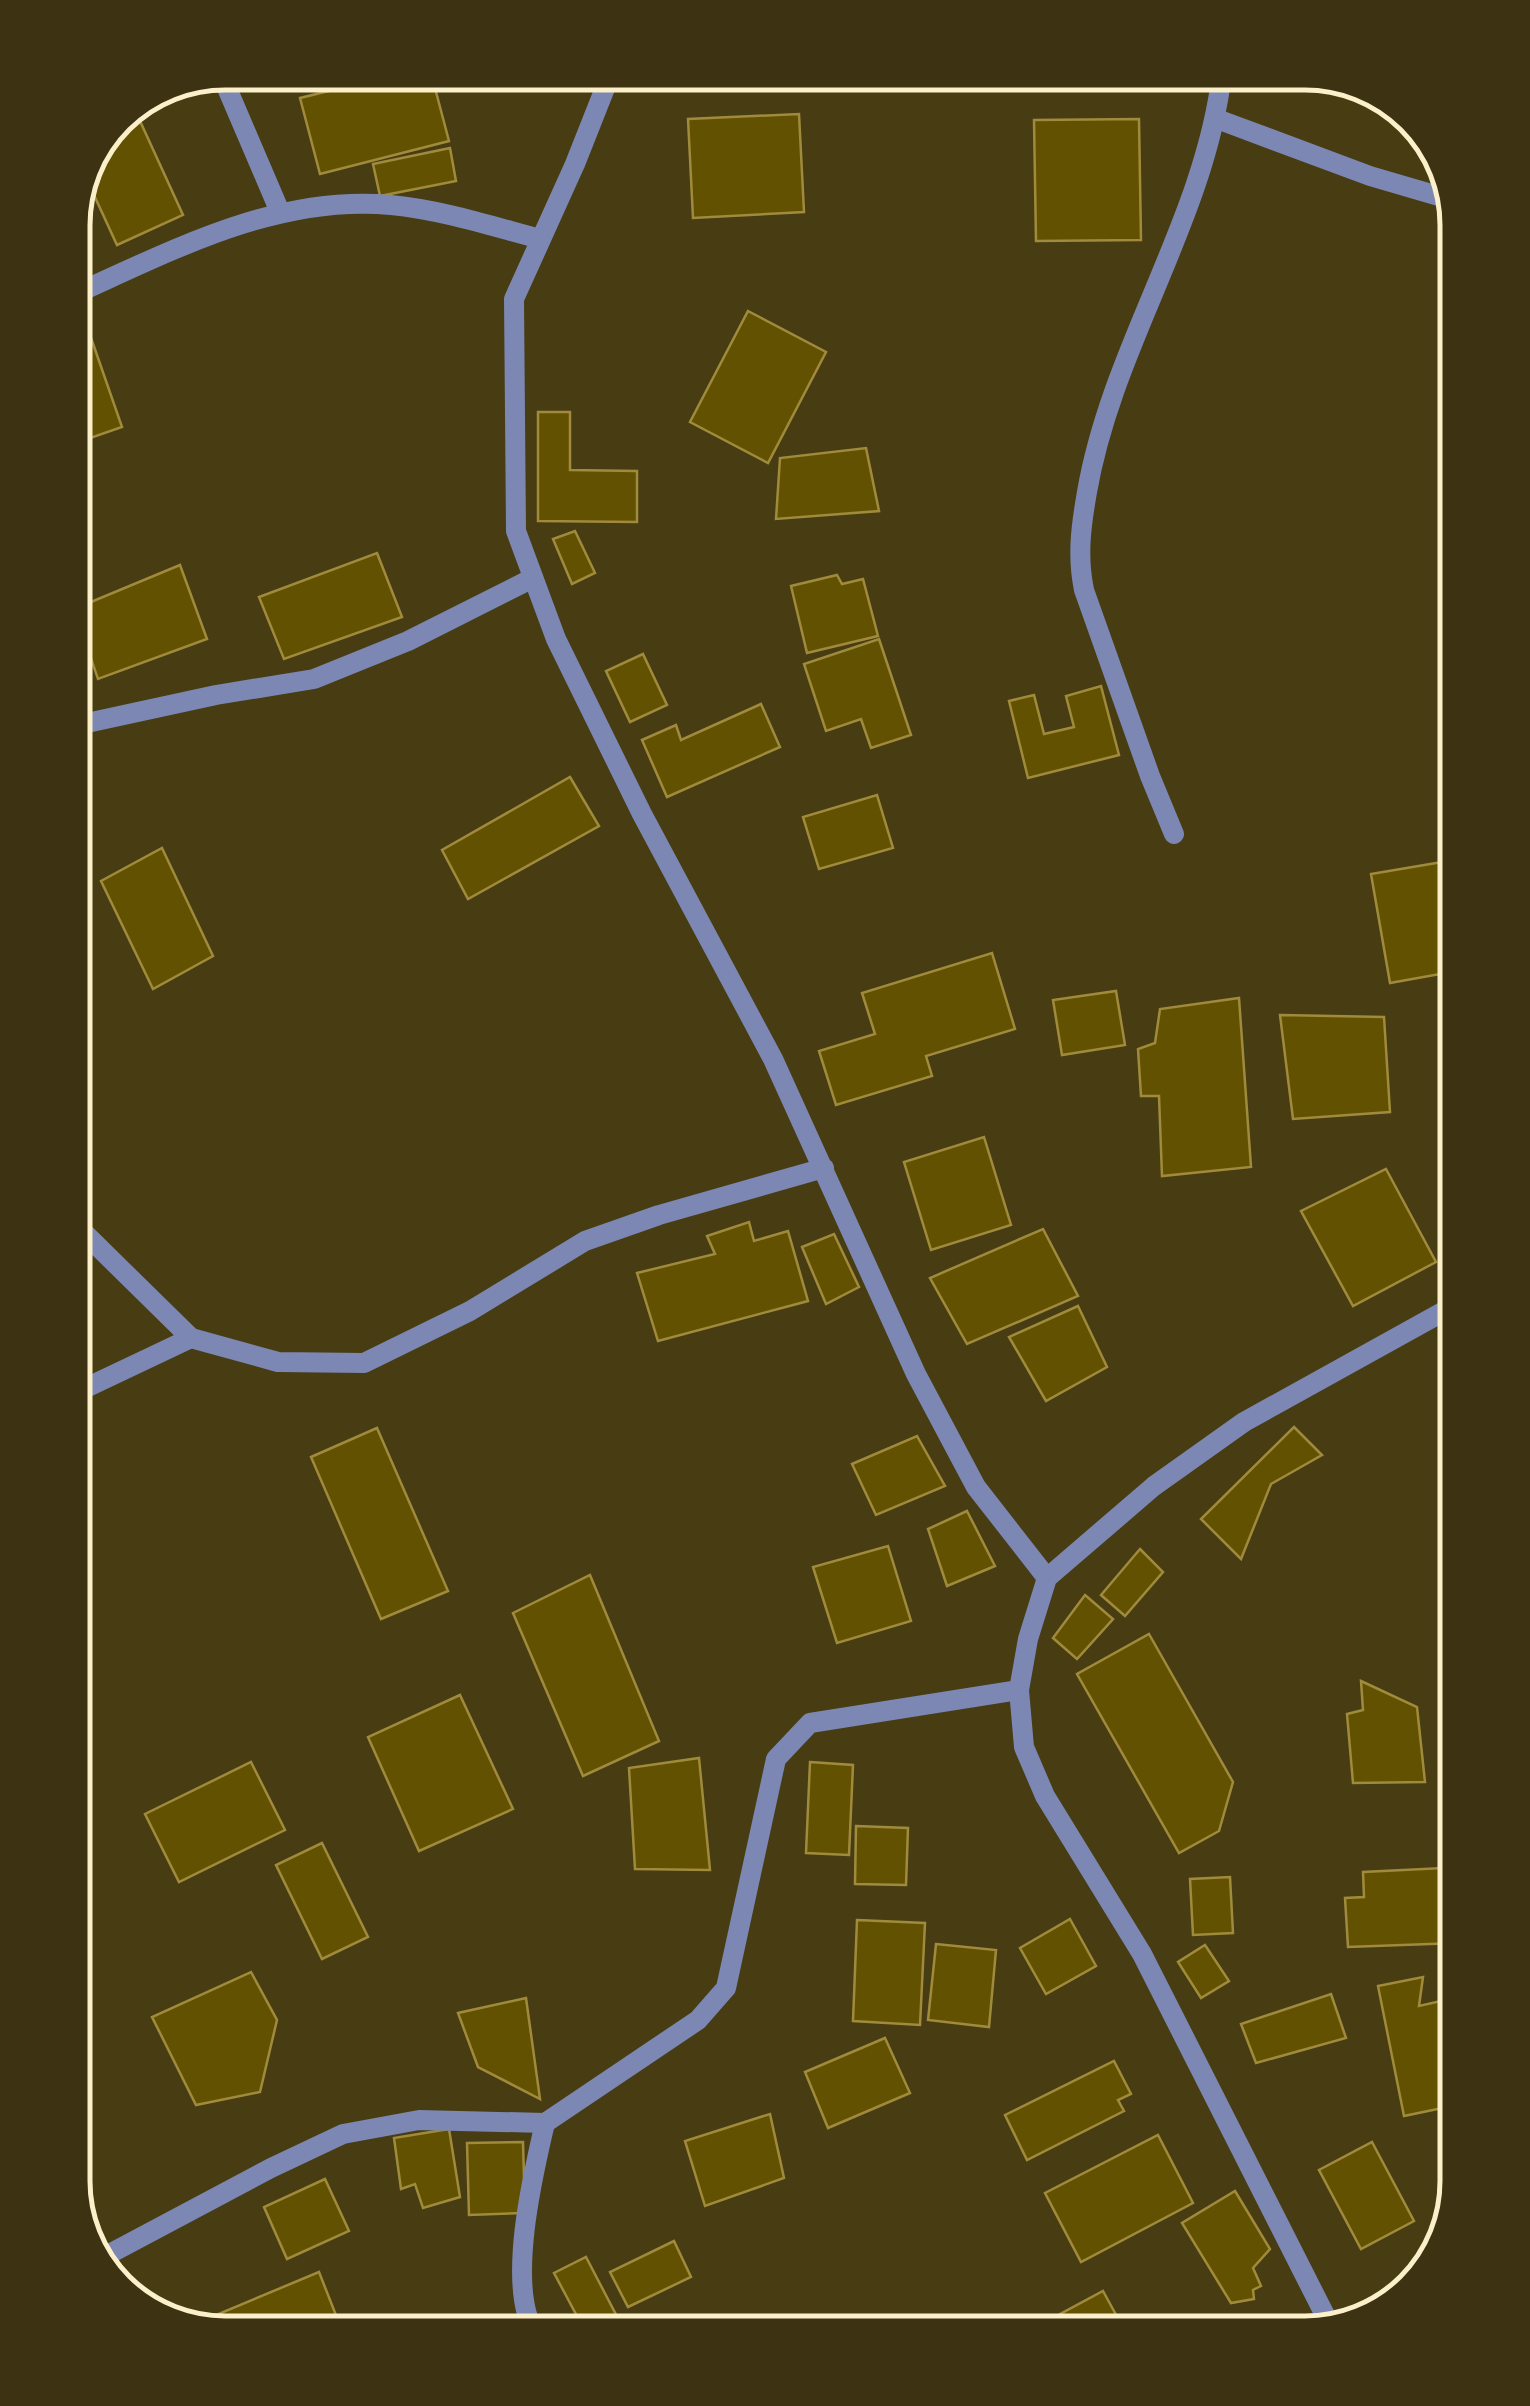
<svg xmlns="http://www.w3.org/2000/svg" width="1530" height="2406" font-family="Arial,sans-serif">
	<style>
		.building { fill: #635102; stroke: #a08b3c; stroke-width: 2.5 }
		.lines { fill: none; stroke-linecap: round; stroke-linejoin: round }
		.street { stroke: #7c87b3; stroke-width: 20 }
		.rim { fill: none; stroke: #fbf0ca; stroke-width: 5 }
	</style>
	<rect width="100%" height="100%" fill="#473c12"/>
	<g class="building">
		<path d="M 403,73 L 431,73 L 449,141 L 320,174 L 300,98 Z"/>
		<path d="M 1031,73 L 1138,73 L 1136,90 L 1030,76 Z"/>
		<path d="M 135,110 L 183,215 L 117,245 L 88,182 L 118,117 Z"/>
		<path d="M 799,114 L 804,212 L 693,218 L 688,119 Z"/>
		<path d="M 1139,119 L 1141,240 L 1036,241 L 1034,120 Z"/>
		<path d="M 450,148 L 456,181 L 380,196 L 373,164 Z"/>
		<path d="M 748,311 L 826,352 L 768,463 L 690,422 Z"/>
		<path d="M 89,332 L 122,427 L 73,444 L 73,337 Z"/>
		<path d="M 538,412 L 570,412 L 570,470 L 637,471 L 637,522 L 538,521 Z"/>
		<path d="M 866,448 L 879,511 L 776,519 L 780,458 Z"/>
		<path d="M 575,531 L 595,573 L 572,584 L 553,539 Z"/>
		<path d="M 377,553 L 402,617 L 284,659 L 259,597 Z"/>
		<path d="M 180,565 L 207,639 L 98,679 L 74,609 Z"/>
		<path d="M 837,575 L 842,584 L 863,579 L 878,636 L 807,653 L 791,586 Z"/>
		<path d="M 879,639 L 911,735 L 871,748 L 861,719 L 826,731 L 804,664 Z"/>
		<path d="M 643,654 L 667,705 L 630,722 L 606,671 Z"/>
		<path d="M 1101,686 L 1119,755 L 1028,778 L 1009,701 L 1034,695 L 1044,734 L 1074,727 L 1066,696 Z"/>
		<path d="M 761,704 L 780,747 L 667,797 L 642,740 L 676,725 L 681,740 Z"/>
		<path d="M 570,777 L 599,826 L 468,899 L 442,850 Z"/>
		<path d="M 877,795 L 893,848 L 819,869 L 803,817 Z"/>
		<path d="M 162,848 L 213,956 L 153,989 L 101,881 Z"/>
		<path d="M 1454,860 L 1457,879 L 1457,971 L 1390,983 L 1371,874 Z"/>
		<path d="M 992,953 L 1015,1029 L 926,1056 L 932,1076 L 836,1105 L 819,1051 L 875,1034 L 862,993 Z"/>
		<path d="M 1116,991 L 1125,1045 L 1062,1055 L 1053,1000 Z"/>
		<path d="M 1239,998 L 1251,1167 L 1162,1176 L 1159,1096 L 1141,1096 L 1138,1049 L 1155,1043 L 1160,1009 Z"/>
		<path d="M 1280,1015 L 1384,1017 L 1390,1112 L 1293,1119 Z"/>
		<path d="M 984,1137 L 1011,1225 L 931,1250 L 904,1162 Z"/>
		<path d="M 1386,1169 L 1436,1262 L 1353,1306 L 1301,1211 Z"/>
		<path d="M 749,1222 L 754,1241 L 788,1231 L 808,1301 L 658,1341 L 637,1273 L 715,1254 L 707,1236 Z"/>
		<path d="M 1043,1229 L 1078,1296 L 967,1344 L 930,1278 Z"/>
		<path d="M 834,1234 L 859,1287 L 826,1304 L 802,1247 Z"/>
		<path d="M 1078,1306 L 1107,1367 L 1046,1401 L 1009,1337 Z"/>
		<path d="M 1294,1427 L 1322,1455 L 1271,1484 L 1241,1559 L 1201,1519 Z"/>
		<path d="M 377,1428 L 448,1591 L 381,1619 L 311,1457 Z"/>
		<path d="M 917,1436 L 945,1486 L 876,1515 L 852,1464 Z"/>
		<path d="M 967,1511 L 995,1566 L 947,1586 L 928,1529 Z"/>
		<path d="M 888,1546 L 911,1621 L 837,1643 L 813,1567 Z"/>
		<path d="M 1140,1549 L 1163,1572 L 1125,1616 L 1101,1595 Z"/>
		<path d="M 590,1575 L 659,1741 L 583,1776 L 513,1613 Z"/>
		<path d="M 1085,1595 L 1113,1619 L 1077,1659 L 1053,1638 Z"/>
		<path d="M 1149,1634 L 1233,1782 L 1219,1831 L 1179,1853 L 1077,1674 Z"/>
		<path d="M 1457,1669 L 1457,1726 L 1449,1670 Z"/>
		<path d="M 1361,1681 L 1417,1707 L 1425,1782 L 1353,1783 L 1347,1714 L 1363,1710 Z"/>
		<path d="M 460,1695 L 513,1809 L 419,1851 L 368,1737 Z"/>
		<path d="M 699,1758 L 710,1870 L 635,1869 L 629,1768 Z"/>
		<path d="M 251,1762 L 285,1830 L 179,1882 L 145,1814 Z"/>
		<path d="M 810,1762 L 853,1765 L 849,1855 L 806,1853 Z"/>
		<path d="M 856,1826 L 908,1828 L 906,1885 L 855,1884 Z"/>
		<path d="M 322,1843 L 368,1937 L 322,1959 L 276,1865 Z"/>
		<path d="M 1443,1868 L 1445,1906 L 1457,1905 L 1457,1943 L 1348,1947 L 1345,1898 L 1364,1897 L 1363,1872 Z"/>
		<path d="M 1230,1877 L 1233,1933 L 1193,1935 L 1190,1879 Z"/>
		<path d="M 1070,1919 L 1096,1966 L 1046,1994 L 1020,1948 Z"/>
		<path d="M 857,1920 L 925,1923 L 920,2025 L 853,2021 Z"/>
		<path d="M 936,1944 L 996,1950 L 989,2027 L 928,2020 Z"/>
		<path d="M 1205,1945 L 1229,1981 L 1201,1998 L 1178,1962 Z"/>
		<path d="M 251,1972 L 277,2020 L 260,2092 L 196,2105 L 152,2017 Z"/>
		<path d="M 1423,1977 L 1419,2006 L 1441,2001 L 1457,2080 L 1457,2105 L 1404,2116 L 1378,1986 Z"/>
		<path d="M 1331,1994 L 1346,2038 L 1256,2063 L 1241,2024 Z"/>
		<path d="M 526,1998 L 540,2099 L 478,2067 L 458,2013 Z"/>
		<path d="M 885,2038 L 910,2093 L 828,2128 L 805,2072 Z"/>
		<path d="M 1114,2061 L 1131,2094 L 1118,2100 L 1124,2111 L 1027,2160 L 1005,2115 Z"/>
		<path d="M 770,2114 L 784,2178 L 705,2206 L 685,2141 Z"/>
		<path d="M 449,2129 L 460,2197 L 423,2208 L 415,2184 L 401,2189 L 394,2138 Z"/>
		<path d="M 1158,2135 L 1193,2203 L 1081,2262 L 1045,2193 Z"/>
		<path d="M 1457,2138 L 1457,2182 L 1455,2189 L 1445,2140 Z"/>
		<path d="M 523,2142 L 525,2213 L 469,2215 L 467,2143 Z"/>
		<path d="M 1372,2142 L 1414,2221 L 1361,2249 L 1319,2170 Z"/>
		<path d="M 325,2179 L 349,2231 L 287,2259 L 264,2207 Z"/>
		<path d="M 1235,2191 L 1270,2249 L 1253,2268 L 1261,2286 L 1253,2290 L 1254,2299 L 1231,2303 L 1182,2223 Z"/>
		<path d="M 674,2241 L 691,2277 L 628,2307 L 610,2272 Z"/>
		<path d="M 586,2257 L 623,2328 L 612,2333 L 586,2333 L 554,2273 Z"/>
		<path d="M 319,2272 L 343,2333 L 216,2333 L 192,2325 Z"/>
		<path d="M 1103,2291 L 1126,2333 L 1056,2333 L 1049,2320 Z"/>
		<path d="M 427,2322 L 432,2333 L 396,2333 L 394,2328 Z"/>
	</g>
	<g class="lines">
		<g class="street">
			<path d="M 611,73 L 575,164 L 514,299 L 516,531 L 556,639 L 642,814 L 773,1059 L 916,1374 L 976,1487 L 1047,1578"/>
			<path d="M 221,74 L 280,212"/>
			<path d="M 1217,119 L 1370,176 L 1452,200"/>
			<path d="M 73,295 C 173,250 278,194 391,205 C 442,210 491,226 540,239"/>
			<path d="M 73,726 L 216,695 L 314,679 L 408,641 L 533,578"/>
			<path d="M 1174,834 L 1150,776 L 1084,590 C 1077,556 1081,526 1087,492 C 1112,346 1205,220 1222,73"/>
			<path d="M 73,1222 L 191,1338 L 278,1362 L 364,1363 L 470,1311 L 585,1241 L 659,1215 L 824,1168"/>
			<path d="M 73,1394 L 191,1338"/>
			<path d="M 98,2260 L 271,2168 L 343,2134 L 419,2120 L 545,2123 L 698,2020 L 726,1988 L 776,1759 L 810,1723 L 1019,1690"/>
			<path d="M 1330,2326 L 1390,2303"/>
			<path d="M 1331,2327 L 1142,1954 L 1045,1796 L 1024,1747 L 1019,1690 L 1028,1639 L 1047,1578 L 1154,1486 L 1244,1422 L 1457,1304"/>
			<path d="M 535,2333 C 506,2287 533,2174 545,2123"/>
		</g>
	</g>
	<path d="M0 0H1530V2406H0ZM225 90H1305A135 135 0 0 1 1440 225V2181A135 135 0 0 1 1305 2316H225A135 135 0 0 1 90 2181V225A135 135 0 0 1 225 90Z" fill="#3d3312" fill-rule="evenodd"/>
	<path class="rim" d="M225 90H1305A135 135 0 0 1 1440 225V2181A135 135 0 0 1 1305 2316H225A135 135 0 0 1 90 2181V225A135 135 0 0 1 225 90Z"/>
</svg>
